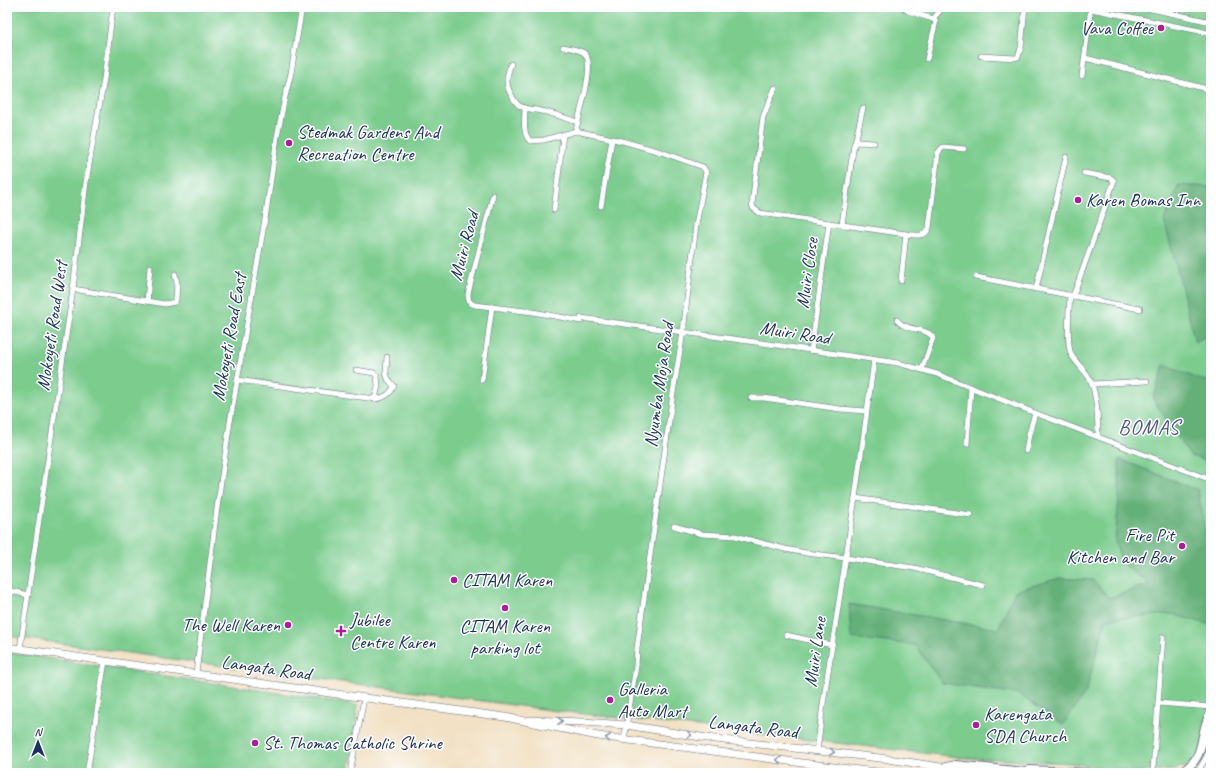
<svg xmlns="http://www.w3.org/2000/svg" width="1218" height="780" font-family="Caveat,sans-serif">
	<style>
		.green { fill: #7ccc8e; stroke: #4c7e76 }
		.forest { fill: #65b079; stroke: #40706c }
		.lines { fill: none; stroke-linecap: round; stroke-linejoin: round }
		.street-casing { stroke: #666d82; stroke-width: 6 }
		.secondary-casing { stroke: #666d82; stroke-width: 8 }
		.primary-casing { stroke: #666d82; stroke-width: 10 }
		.street { stroke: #fff; stroke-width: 5 }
		.secondary { stroke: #fff; stroke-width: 7 }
		.primary { stroke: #fff; stroke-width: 8 }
		.oneway { stroke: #8d97ae }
		.poi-dot { fill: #b5179e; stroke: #fff; stroke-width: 1.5 }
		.labels { text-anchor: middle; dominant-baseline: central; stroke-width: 3; stroke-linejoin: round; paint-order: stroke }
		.poi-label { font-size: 19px; fill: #1b2f5e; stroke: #fff; text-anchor: start }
		.street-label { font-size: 19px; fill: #1b2f5e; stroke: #fff }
		.quarter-label { font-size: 21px; letter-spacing: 1px; fill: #4f5388; stroke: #fff }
	</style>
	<rect width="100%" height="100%" fill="#fff"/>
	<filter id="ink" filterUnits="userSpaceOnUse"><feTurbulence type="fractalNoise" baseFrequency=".025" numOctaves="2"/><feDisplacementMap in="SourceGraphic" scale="8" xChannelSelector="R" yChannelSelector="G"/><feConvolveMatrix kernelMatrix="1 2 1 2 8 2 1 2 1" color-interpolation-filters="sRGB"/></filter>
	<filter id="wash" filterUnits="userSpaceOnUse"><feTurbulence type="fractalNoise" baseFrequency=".012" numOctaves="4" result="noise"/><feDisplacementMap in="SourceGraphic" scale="16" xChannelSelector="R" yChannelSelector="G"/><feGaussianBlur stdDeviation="0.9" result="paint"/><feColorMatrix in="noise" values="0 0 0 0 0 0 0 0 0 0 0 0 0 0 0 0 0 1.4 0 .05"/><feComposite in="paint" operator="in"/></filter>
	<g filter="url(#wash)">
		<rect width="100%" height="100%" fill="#f2e1c4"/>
		<g class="green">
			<path d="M 7,7 L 1211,7 L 1211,762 L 1164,771 L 1137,772 L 1068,763 L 966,758 L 549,710 L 179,660 L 7,636 Z"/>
			<path d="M 7,652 L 358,705 L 349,773 L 7,773 Z"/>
		</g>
		<g class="forest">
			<path d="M 1179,185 L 1211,187 L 1211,333 L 1195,342 L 1177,268 L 1164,221 Z"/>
			<path d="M 1164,365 L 1201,380 L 1211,381 L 1211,462 L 1190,456 L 1153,399 Z"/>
			<path d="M 1119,459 L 1198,490 L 1206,536 L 1211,529 L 1211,625 L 1172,614 L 1106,619 L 1086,692 L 1063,725 L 1019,694 L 942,683 L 915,645 L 851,638 L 849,604 L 998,629 L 1015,591 L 1059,578 L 1093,580 L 1109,598 L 1149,584 L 1122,563 L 1115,541 L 1119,498 Z"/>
		</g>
	</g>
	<g filter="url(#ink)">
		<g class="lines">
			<g class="street-casing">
				<g id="street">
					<path d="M 905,7 L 905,9 L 908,11 L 933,19 L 936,21 L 927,59"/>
					<path d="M 1142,7 L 1211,22"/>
					<path d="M 1091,9 L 1200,31 L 1207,33 L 1211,35"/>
					<path d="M 933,19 L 943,7"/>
					<path d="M 7,42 L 9,45 L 7,50"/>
					<path d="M 563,47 C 570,48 578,49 584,53 C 597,63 578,115 576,131"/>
					<path d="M 981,56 L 1015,58 L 1018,57 L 1021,48 L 1025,7"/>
					<path d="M 1085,58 L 1211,90"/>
					<path d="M 511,64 C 506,76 505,85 512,96 C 514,100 516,104 520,106 C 526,110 534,109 541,111 C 553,113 565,118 577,122"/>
					<path d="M 1082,76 L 1091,7"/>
					<path d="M 775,88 L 763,117 L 752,204 L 753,208 L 760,213 L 829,223 L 811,351"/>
					<path d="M 525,108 C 525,117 522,134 530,141 L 544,140 L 576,131 L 622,141 L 661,152 L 703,167 L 706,172 L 696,225 L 683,332 L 673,393 L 637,648 L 636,666 L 624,740"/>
					<path d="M 855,143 L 863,108"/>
					<path d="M 493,195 L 468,294 C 468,300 469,303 475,305 L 533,312 L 581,321 L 581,318 L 748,341 L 898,363 L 937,374 L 1035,413 L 1211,480"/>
					<path d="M 601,206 L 612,139"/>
					<path d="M 554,210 L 563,135"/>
					<path d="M 829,223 L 906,234 C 915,235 925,238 929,228 L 938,153 L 940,150 L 943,147 L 964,149"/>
					<path d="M 842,224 L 854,144 L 857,142 L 874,143"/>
					<path d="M 976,277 L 1140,309"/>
					<path d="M 901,281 L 906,234"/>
					<path d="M 73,289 L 165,304 L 175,302 L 176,300 L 177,283 L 175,274"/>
					<path d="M 1036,289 L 1066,157"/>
					<path d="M 1070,295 C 1069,310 1066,342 1071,354 C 1075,362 1083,368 1088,376 C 1097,390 1098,419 1098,436"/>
					<path d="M 1073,296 L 1084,266 L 1114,181 L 1111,178 L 1084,173"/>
					<path d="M 147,301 L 150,267"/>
					<path d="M 897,320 C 906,332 928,327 933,338 L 922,369"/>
					<path d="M 356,370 L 374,373 L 377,376 L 378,386 L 375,399"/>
					<path d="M 237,380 L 375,399 C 384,398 390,395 394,386 L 388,379 L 386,373 L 387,357"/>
					<path d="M 482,380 L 492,307"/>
					<path d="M 1092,384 L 1147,381"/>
					<path d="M 751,398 L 764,398 L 840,409 L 866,411"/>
					<path d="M 967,444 L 971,388"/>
					<path d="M 1026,451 L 1029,434 L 1035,413"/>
					<path d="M 855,498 L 971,515"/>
					<path d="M 674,526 L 702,534 L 735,536 L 785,549 L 806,553 L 846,558 L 914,568 L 983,585"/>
					<path d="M 7,590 L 28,595"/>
					<path d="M 786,635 L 832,645"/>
					<path d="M 20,649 L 73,289 L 86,182 L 104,79 L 113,7"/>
					<path d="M 196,673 L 217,508 L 230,422 L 266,213 L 277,137 L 285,97 L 291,73 L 302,7"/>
					<path d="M 1158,703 L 1163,637"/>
					<path d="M 817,751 L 823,704 L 855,498 L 874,360"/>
					<path d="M 1153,769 L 1158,703 L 1211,707"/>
					<path d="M 87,773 L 105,661"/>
					<path d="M 350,773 L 364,698"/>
					<path d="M 1197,773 L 1207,756 L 1211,737"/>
				</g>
			</g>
			<g class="secondary-casing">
				<g id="secondary">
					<path d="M 7,647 L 344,695 L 505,717 L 598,736 L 841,768 L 887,773"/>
					<path d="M 529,720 L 583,722 L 626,725 L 707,738 L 888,759 L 980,773"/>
				</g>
			</g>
			<g class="primary-casing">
				<g id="primary">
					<path d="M 942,768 L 955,765 L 1035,773"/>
					<path d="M 1030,770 L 1088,773"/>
					<path d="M 1180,773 C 1209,756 1197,736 1211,712"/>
				</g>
			</g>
			<use href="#street" class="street"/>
			<use href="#secondary" class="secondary"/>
			<use href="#primary" class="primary"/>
		</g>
		<defs><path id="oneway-chevron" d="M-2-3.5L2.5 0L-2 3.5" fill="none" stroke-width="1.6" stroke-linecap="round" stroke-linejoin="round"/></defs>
		<g class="oneway">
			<use href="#oneway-chevron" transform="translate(560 721) rotate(2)"/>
			<use href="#oneway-chevron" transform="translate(689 735) rotate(8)"/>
			<use href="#oneway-chevron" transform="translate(608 738) rotate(-173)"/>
			<use href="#oneway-chevron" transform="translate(832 752) rotate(7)"/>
			<use href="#oneway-chevron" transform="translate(779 760) rotate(-172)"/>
		</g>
	</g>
	<g class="poi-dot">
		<circle cx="1161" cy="28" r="4"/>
		<circle cx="289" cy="143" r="4"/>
		<circle cx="1078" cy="200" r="4"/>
		<circle cx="1182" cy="546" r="4"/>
		<circle cx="454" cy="580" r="4"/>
		<circle cx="505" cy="608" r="4"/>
		<circle cx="288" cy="625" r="4"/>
		<path d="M339 625h4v4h4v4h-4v4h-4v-4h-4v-4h4z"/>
		<circle cx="610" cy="700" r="4"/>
		<circle cx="976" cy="725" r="4"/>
		<circle cx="255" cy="743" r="4"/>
	</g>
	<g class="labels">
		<g class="poi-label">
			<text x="1153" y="28" text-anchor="end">Vava Coffee</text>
			<text x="297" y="132">Stedmak Gardens And<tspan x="297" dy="22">Recreation Centre</tspan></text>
			<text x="1086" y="200">Karen Bomas Inn</text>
			<text x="1174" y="535" text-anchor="end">Fire Pit<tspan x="1174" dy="22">Kitchen and Bar</tspan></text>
			<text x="462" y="580">CITAM Karen</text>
			<text x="350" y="620">Jubilee<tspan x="350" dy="22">Centre Karen</tspan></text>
			<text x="280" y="625" text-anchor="end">The Well Karen</text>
			<text x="505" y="626" text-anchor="middle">CITAM Karen<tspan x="505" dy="22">parking lot</tspan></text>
			<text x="618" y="689">Galleria<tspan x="618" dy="22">Auto Mart</tspan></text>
			<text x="984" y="714">Karengata<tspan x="984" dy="22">SDA Church</tspan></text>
			<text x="263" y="743">St. Thomas Catholic Shrine</text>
		</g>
		<g class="street-label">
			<text transform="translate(464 246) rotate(-75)">Muiri Road</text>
			<text transform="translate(807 273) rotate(-82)">Muiri Close</text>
			<text transform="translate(52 326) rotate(-82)">Mokoyeti Road West</text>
			<text transform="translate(795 333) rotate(9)">Muiri Road</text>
			<text transform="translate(229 337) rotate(-80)">Mokoyeti Road East</text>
			<text transform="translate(659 385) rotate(-82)">Nyumba Moja Road</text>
			<text transform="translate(815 652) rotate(-82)">Muiri Lane</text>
			<text transform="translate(266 668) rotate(8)">Langata Road</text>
			<text transform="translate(753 727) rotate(7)">Langata Road</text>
		</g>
		<g class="quarter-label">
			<text x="1149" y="427">BOMAS</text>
		</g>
	</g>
	<rect width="1218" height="780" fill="none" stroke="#fff" stroke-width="24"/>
	<g transform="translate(38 742)" stroke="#ffffff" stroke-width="3" paint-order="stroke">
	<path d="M0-3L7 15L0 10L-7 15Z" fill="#1b2f5e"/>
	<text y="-6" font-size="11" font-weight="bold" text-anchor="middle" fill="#1b2f5e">N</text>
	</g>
</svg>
